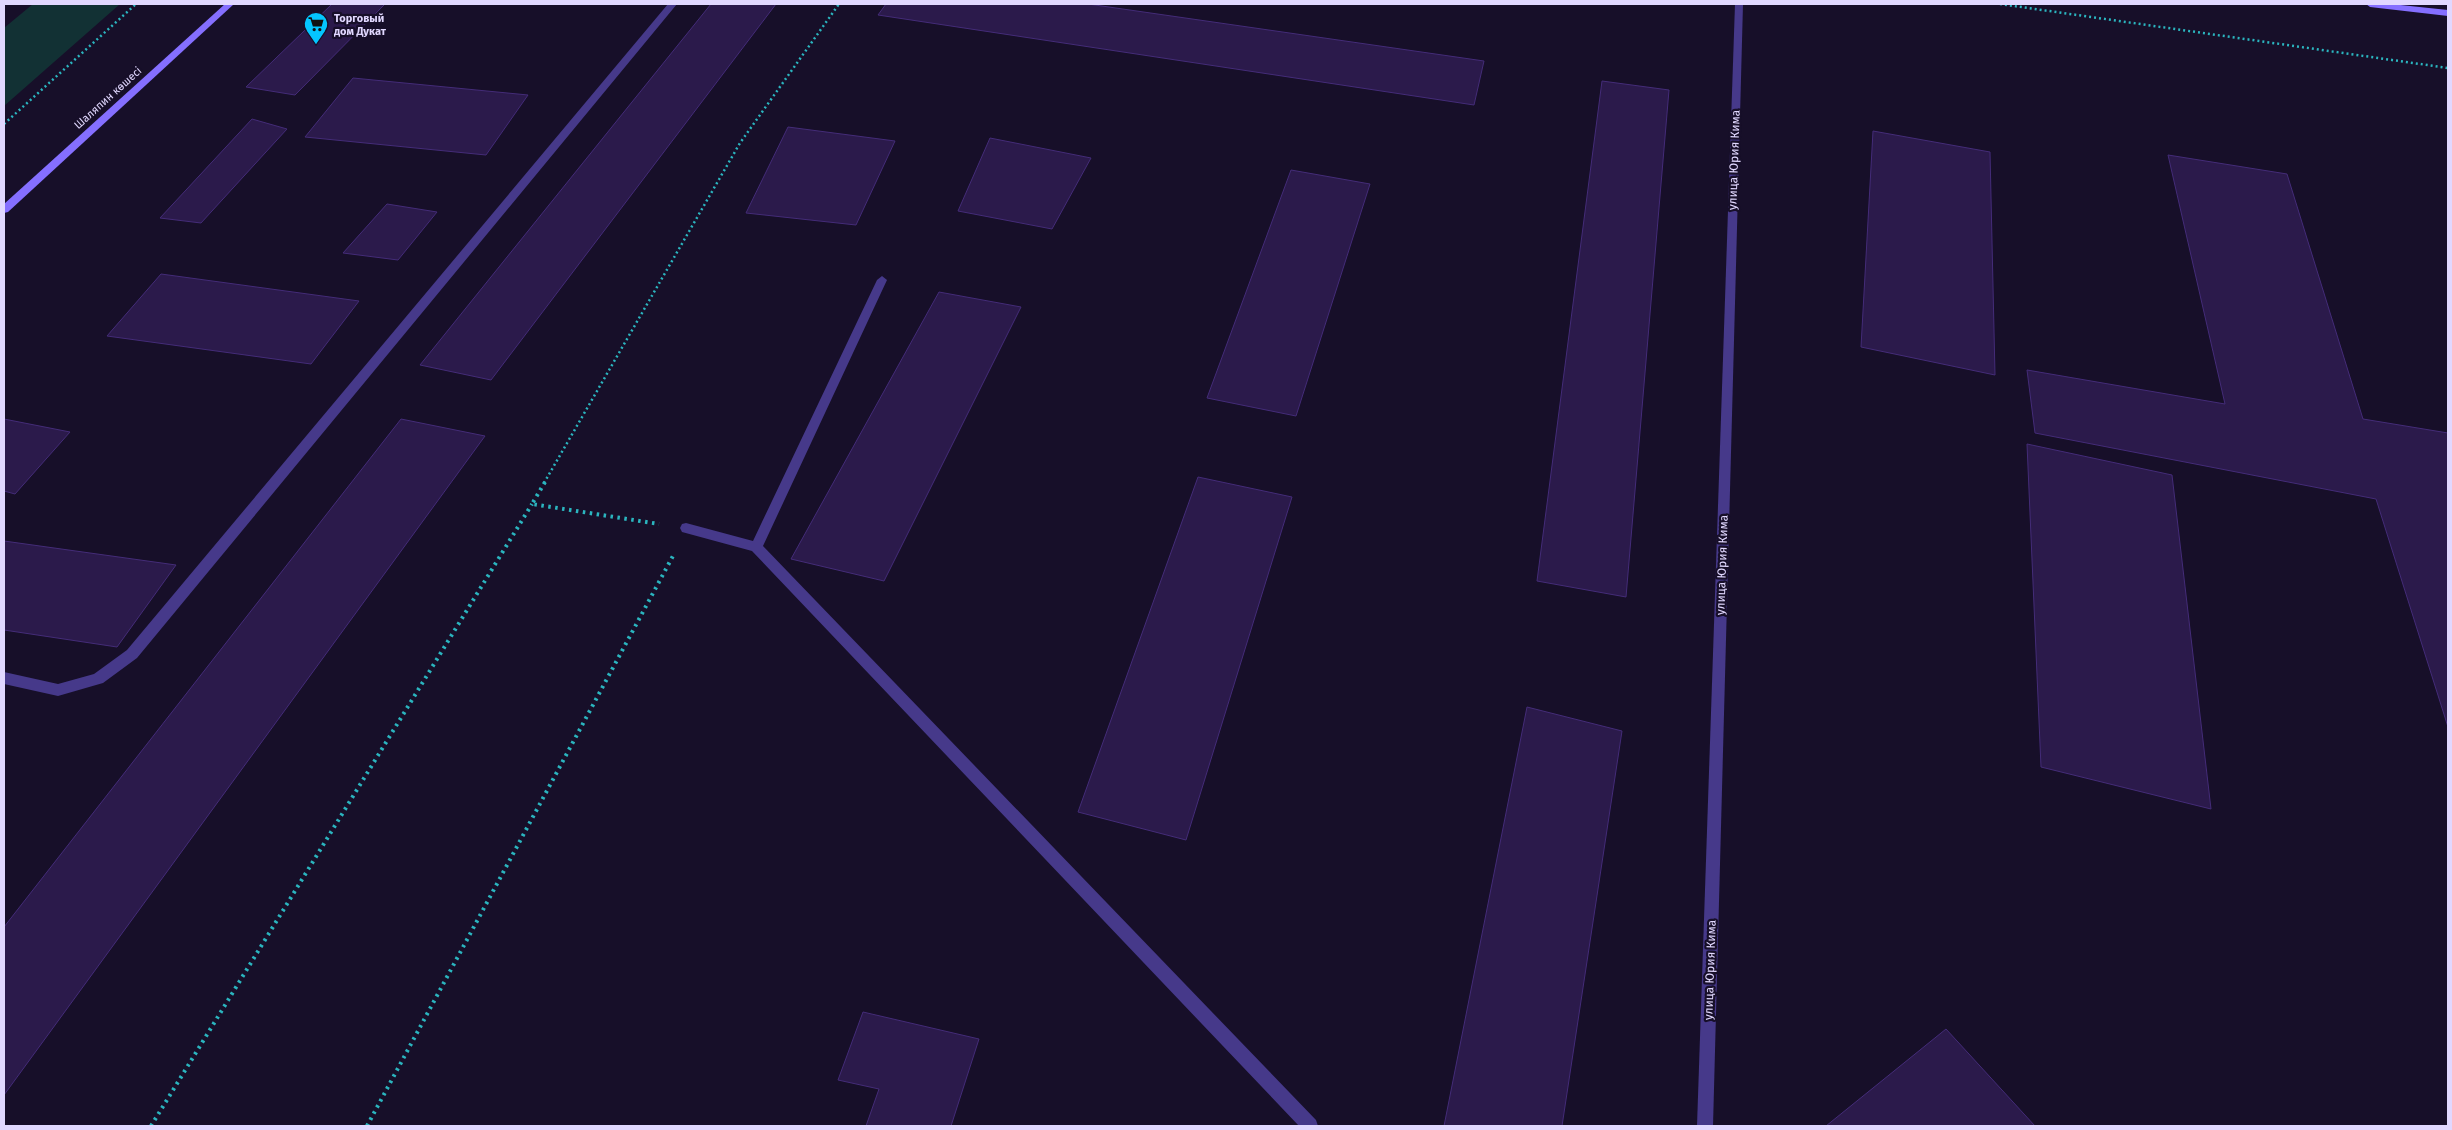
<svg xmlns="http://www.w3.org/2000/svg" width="2452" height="1130" font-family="'Fira Sans',sans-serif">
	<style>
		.green { fill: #123134 }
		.building { fill: #2b1a4b; stroke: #442c78 }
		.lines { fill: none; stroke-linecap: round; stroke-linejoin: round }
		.path-far1 { stroke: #2bb5bf; stroke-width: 2.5; stroke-dasharray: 2 3; stroke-linecap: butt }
		.path { stroke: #2bb5bf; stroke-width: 4; stroke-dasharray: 2.5 4.5; stroke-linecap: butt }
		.lane { fill: #46398a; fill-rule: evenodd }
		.street { fill: #46398a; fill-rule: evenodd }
		.secondary { fill: #856fff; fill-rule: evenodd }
		.labels { text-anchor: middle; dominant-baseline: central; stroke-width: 4.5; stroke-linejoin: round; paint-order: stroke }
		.far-poi-label { font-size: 11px; font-weight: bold; fill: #e1d8ff; stroke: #170f29; text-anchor: start }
		.far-street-label { font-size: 11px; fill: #e1d8ff; stroke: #170f29 }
		.street-label { font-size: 12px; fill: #e1d8ff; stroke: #170f29 }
	</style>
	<rect width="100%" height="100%" fill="#170f29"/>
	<path class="green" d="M 33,4 L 120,4 L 4,106 L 4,28 Z"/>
	<g class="building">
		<path d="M 332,4 L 385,4 L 295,95 L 246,87 Z"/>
		<path d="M 711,4 L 776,4 L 491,380 L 420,365 Z"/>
		<path d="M 886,4 L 1088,4 L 1484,61 L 1474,105 L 878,15 Z"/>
		<path d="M 353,78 L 528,95 L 486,155 L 305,137 Z"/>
		<path d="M 1602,81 L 1669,90 L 1626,597 L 1537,581 Z"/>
		<path d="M 252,119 L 287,129 L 201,223 L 160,218 Z"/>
		<path d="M 788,127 L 895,141 L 856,225 L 746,213 Z"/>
		<path d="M 1873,131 L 1990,152 L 1995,375 L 1861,347 Z"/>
		<path d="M 990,138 L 1091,158 L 1052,229 L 958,211 Z"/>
		<path d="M 2168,155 L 2287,174 L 2363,419 L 2448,433 L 2448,727 L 2376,499 L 2035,433 L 2027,370 L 2225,404 Z"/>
		<path d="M 1291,170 L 1370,184 L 1296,416 L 1207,398 Z"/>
		<path d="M 387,204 L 437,212 L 398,260 L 343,253 Z"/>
		<path d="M 161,274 L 359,301 L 311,364 L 107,336 Z"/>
		<path d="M 939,292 L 1021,307 L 884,581 L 791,559 Z"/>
		<path d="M 4,419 L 70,432 L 15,494 L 4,491 Z"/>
		<path d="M 401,419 L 485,436 L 4,1095 L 4,927 Z"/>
		<path d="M 2027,444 L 2172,475 L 2211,809 L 2041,767 Z"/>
		<path d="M 1198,477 L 1292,497 L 1186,840 L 1078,812 Z"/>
		<path d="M 4,541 L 176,565 L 117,647 L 4,630 Z"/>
		<path d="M 1527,707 L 1622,731 L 1562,1126 L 1444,1126 Z"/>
		<path d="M 863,1012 L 979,1039 L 951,1126 L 866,1126 L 879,1089 L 838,1080 Z"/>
		<path d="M 1946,1029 L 2035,1126 L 1826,1126 Z"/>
	</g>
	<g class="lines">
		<g class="path-far1">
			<path d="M 2000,4 L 2448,68"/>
			<path d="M 4,124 L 136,4"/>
			<path d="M 544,483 L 740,143 L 839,4"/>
		</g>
		<g class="path">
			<path d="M 545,482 L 532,504 L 659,524"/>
			<path d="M 151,1126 L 532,504"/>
			<path d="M 367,1126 L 674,554"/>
		</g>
		<g class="lane">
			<path d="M 668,4 L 677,4 L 137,658 L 103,683 L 58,696 L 4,684 L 4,672 L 58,684 L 94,674 L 127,650 Z"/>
			<path d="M 882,276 L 887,280 L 763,546 L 1316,1120 L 1318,1126 L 1299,1126 L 752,551 L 682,532 L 680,528 L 682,524 L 686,523 L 753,541 L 877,280 Z"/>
		</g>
		<path class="street" d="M 1735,4 L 1743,4 L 1713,1126 L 1697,1126 Z"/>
		<g class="secondary">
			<path d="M 225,4 L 234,4 L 8,212 L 4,213 L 4,204 Z"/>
			<path d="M 2366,4 L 2391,4 L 2448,10 L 2448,16 L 2370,7 Z"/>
		</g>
	</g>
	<defs>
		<g id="supermarket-pin" transform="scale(1.25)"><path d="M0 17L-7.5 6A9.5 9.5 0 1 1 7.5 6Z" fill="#04c6ff" stroke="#170f29"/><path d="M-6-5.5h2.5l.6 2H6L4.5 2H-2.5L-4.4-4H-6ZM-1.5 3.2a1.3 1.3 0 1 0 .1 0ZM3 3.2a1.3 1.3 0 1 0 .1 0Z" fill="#111"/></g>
	</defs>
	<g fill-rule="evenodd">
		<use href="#supermarket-pin" x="316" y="24"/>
	</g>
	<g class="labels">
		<g class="far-poi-label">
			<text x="334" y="18">Торговый<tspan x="334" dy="13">дом Дукат</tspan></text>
		</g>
		<g class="far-street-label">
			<text transform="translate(108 98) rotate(-42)">Шаляпин көшесі</text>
		</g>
		<g class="street-label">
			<text transform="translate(1734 160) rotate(-88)">улица Юрия Кима</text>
			<text transform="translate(1722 565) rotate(-88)">улица Юрия Кима</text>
			<text transform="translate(1710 970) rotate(-88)">улица Юрия Кима</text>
		</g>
	</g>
	<rect width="2452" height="1130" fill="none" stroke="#e1d8ff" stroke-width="10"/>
</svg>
